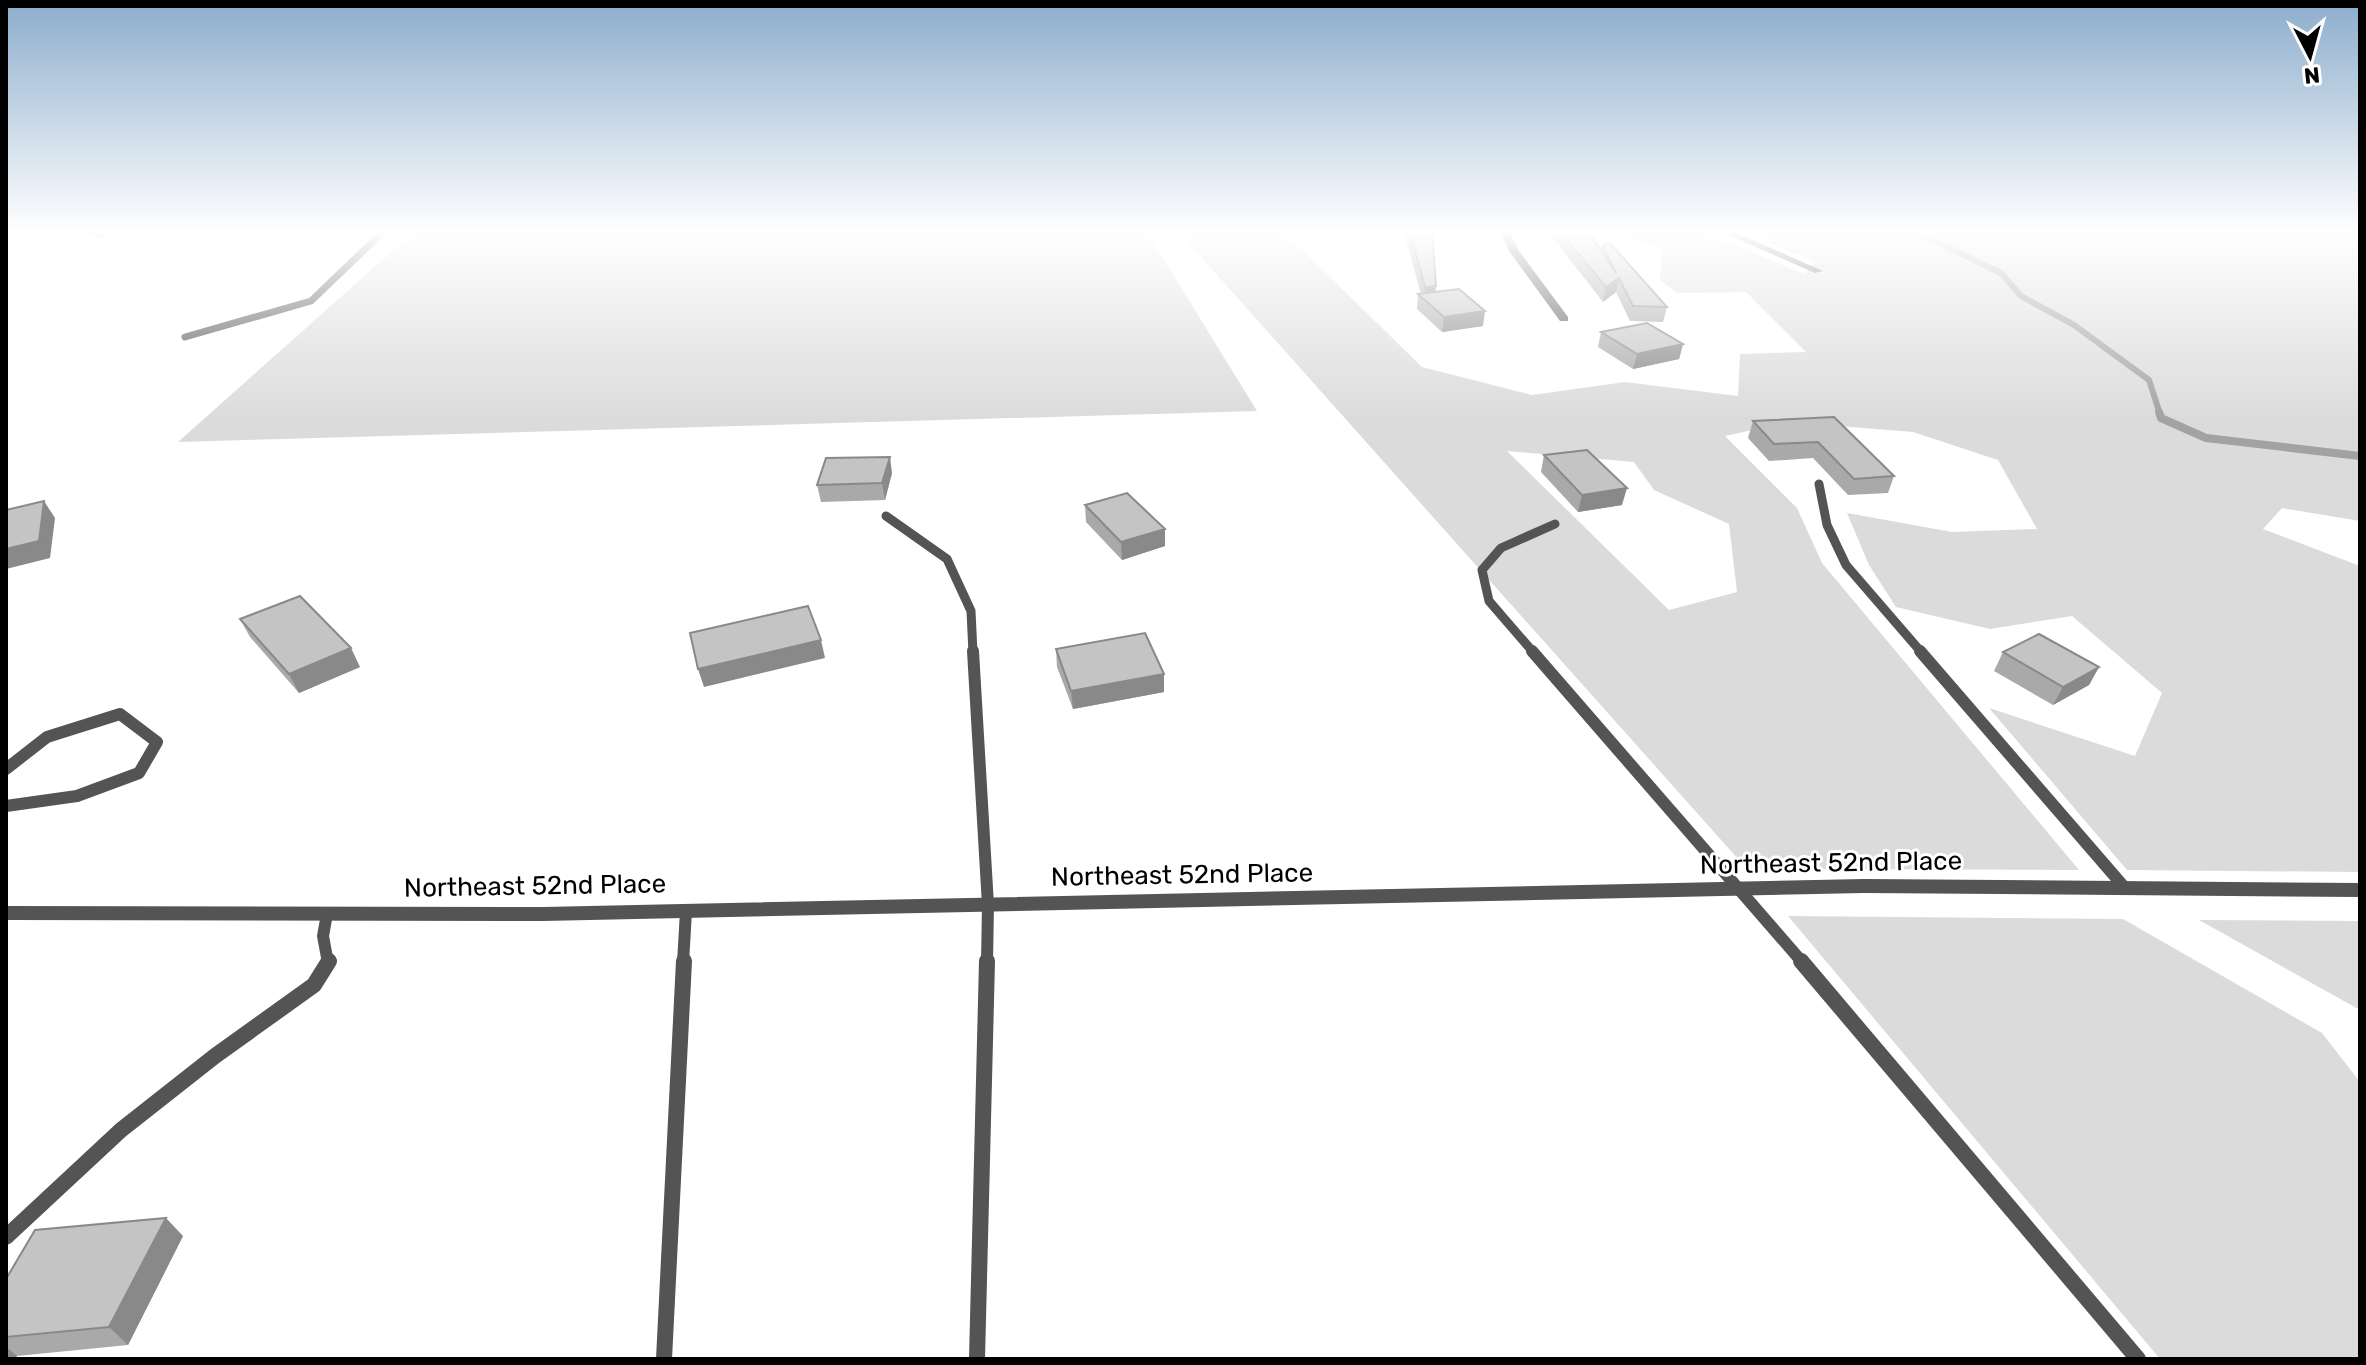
<svg xmlns="http://www.w3.org/2000/svg" width="2366" height="1365" font-family="Rubik,sans-serif">
	<style>
		.green { fill: #dbdbdb; fill-rule: evenodd }
		.lines { fill: none; stroke-linecap: round; stroke-linejoin: round }
		.stream-far1 { stroke: #a2a2a2; stroke-width: 6 }
		.stream { stroke: #a2a2a2; stroke-width: 8 }
		.service-far3 { stroke: #545454; stroke-width: 7 }
		.service-far2 { stroke: #545454; stroke-width: 9 }
		.service-far1 { stroke: #545454; stroke-width: 12 }
		.service { stroke: #545454; stroke-width: 16 }
		.minor { fill: #545454; fill-rule: evenodd }
		.wall { fill: #a9a9a9 }
		.shaded-wall { fill: #898989 }
		.building { fill: #c4c4c4; stroke: #898989; stroke-width: 2 }
		.labels { text-anchor: middle; dominant-baseline: central; stroke-width: 6; stroke-linejoin: round; paint-order: stroke }
		.near-street-label { font-size: 26px; fill: #000; stroke: #fff }
	</style>
	<rect width="100%" height="100%" fill="#fff"/>
	<g class="green">
		<path d="M 417,229 L 1145,229 L 1257,411 L 178,442 Z"/>
		<path d="M 1176,229 L 1281,229 L 1422,367 L 1532,395 L 1625,382 L 1738,396 L 1740,354 L 1806,352 L 1746,292 L 1677,293 L 1660,280 L 1663,248 L 1593,229 L 1696,229 L 1804,274 L 1816,262 L 1735,229 L 2360,229 L 2360,521 L 2282,508 L 2263,529 L 2360,566 L 2360,872 L 2127,870 L 1989,708 L 2135,756 L 2162,693 L 2072,616 L 1990,629 L 1896,607 L 1869,565 L 1847,513 L 1952,532 L 2037,529 L 1998,460 L 1913,432 L 1789,422 L 1725,436 L 1797,508 L 1822,563 L 2079,870 L 1747,869 ZM 1507,451 L 1634,462 L 1654,490 L 1729,524 L 1737,592 L 1669,610 Z"/>
		<path d="M 1788,916 L 2123,919 L 2322,1033 L 2360,1082 L 2360,1359 L 2160,1359 Z"/>
		<path d="M 2199,920 L 2360,921 L 2360,1010 Z"/>
	</g>
	<g class="lines">
		<path class="stream-far1" d="M 1910,229 L 2001,273 L 2021,296 L 2074,325 L 2149,380 L 2160,414"/>
		<path class="stream" d="M 2159,412 L 2161,418 L 2206,438 L 2360,456"/>
		<g class="service-far3">
			<path d="M 87,229 L 102,235"/>
			<path d="M 185,337 L 311,301 L 386,229"/>
		</g>
		<g class="service-far2">
			<path d="M 1819,484 L 1827,525 L 1846,565 L 1922,653"/>
			<path d="M 886,516 L 947,559 L 971,611 L 973,653"/>
			<path d="M 1534,653 L 1489,601 L 1482,570 L 1501,548 L 1555,524"/>
		</g>
		<g class="service-far1">
			<path d="M 973,651 L 988,905 L 987,963"/>
			<path d="M 1532,651 L 1803,963"/>
			<path d="M 1920,651 L 2125,888"/>
			<path d="M 6,769 L 47,737 L 120,714 L 157,742 L 139,773 L 77,796 L 6,806"/>
			<path d="M 327,914 L 323,936 L 328,963"/>
			<path d="M 683,963 L 686,911"/>
		</g>
		<g class="service">
			<path d="M 1801,961 L 2138,1359"/>
			<path d="M 6,1237 L 121,1130 L 215,1056 L 314,985 L 329,961"/>
			<path d="M 664,1359 L 684,961"/>
			<path d="M 977,1359 L 987,961"/>
		</g>
		<g class="minor">
			<path d="M 1499,229 L 1508,229 L 1519,251 L 1568,317 L 1568,321 L 1560,321 L 1509,251 Z"/>
			<path d="M 1715,229 L 1728,229 L 1823,271 L 1815,273 Z"/>
			<path d="M 1864,879 L 2360,883 L 2360,897 L 1864,893 L 543,921 L 6,920 L 6,906 L 543,907 Z"/>
		</g>
	</g>
	<g class="wall">
		<path d="M 1403,229 L 1432,229 L 1436,286 L 1435,292 L 1483,326 L 1442,332 L 1417,309 L 1418,294 L 1421,294 Z"/>
		<path d="M 1546,229 L 1587,229 L 1602,251 L 1603,246 L 1667,307 L 1663,322 L 1630,321 L 1616,292 L 1603,302 Z"/>
		<path d="M 1601,332 L 1683,344 L 1679,359 L 1633,369 L 1598,347 Z"/>
		<path d="M 1834,417 L 1894,476 L 1888,493 L 1848,495 L 1813,458 L 1769,461 L 1748,438 L 1753,421 Z"/>
		<path d="M 1544,455 L 1622,505 L 1578,512 L 1541,472 Z"/>
		<path d="M 892,473 L 885,500 L 821,502 L 817,485 Z"/>
		<path d="M 1085,505 L 1165,546 L 1122,560 L 1086,522 Z"/>
		<path d="M 240,619 L 360,667 L 299,693 L 250,637 Z"/>
		<path d="M 1056,649 L 1164,674 L 1164,692 L 1073,709 L 1057,667 Z"/>
		<path d="M 2003,652 L 2099,667 L 2089,685 L 2053,705 L 1994,671 Z"/>
		<path d="M 183,1236 L 128,1345 L 17,1356 L 15,1359 L 6,1359 L 6,1279 Z"/>
	</g>
	<g class="shaded-wall">
		<path d="M 1619,278 L 1616,292 L 1603,302 L 1606,287 Z"/>
		<path d="M 1436,286 L 1434,300 L 1424,299 L 1425,287 Z"/>
		<path d="M 1485,311 L 1483,326 L 1442,332 L 1444,317 Z"/>
		<path d="M 1683,344 L 1679,359 L 1633,369 L 1637,354 Z"/>
		<path d="M 890,457 L 892,473 L 885,500 L 882,483 Z"/>
		<path d="M 1627,488 L 1622,505 L 1578,512 L 1582,495 Z"/>
		<path d="M 44,501 L 55,518 L 50,558 L 6,569 L 6,549 Z"/>
		<path d="M 1165,529 L 1165,546 L 1122,560 L 1121,542 Z"/>
		<path d="M 821,640 L 825,658 L 704,687 L 698,669 Z"/>
		<path d="M 351,648 L 360,667 L 299,693 L 289,674 Z"/>
		<path d="M 2099,667 L 2089,685 L 2053,705 L 2063,687 Z"/>
		<path d="M 1164,674 L 1164,692 L 1073,709 L 1071,691 Z"/>
		<path d="M 166,1218 L 183,1236 L 128,1345 L 109,1327 Z"/>
		<path d="M 6,1347 L 17,1356 L 15,1359 L 6,1359 Z"/>
	</g>
	<g class="building">
		<path d="M 1409,229 L 1432,229 L 1436,286 L 1425,287 Z"/>
		<path d="M 1558,229 L 1587,229 L 1616,273 L 1603,246 L 1609,242 L 1667,307 L 1633,306 L 1619,278 L 1606,287 Z"/>
		<path d="M 1459,289 L 1485,311 L 1444,317 L 1418,294 Z"/>
		<path d="M 1647,323 L 1683,344 L 1637,354 L 1601,332 Z"/>
		<path d="M 1834,417 L 1894,476 L 1854,479 L 1818,442 L 1774,444 L 1753,421 Z"/>
		<path d="M 1587,450 L 1627,488 L 1582,495 L 1544,455 Z"/>
		<path d="M 890,457 L 882,483 L 817,485 L 826,458 Z"/>
		<path d="M 1127,493 L 1165,529 L 1121,542 L 1085,505 Z"/>
		<path d="M 44,501 L 39,541 L 6,549 L 6,510 Z"/>
		<path d="M 300,596 L 351,648 L 289,674 L 240,619 Z"/>
		<path d="M 808,606 L 821,640 L 698,669 L 690,633 Z"/>
		<path d="M 1145,633 L 1164,674 L 1071,691 L 1056,649 Z"/>
		<path d="M 2039,634 L 2099,667 L 2063,687 L 2003,652 Z"/>
		<path d="M 166,1218 L 109,1327 L 6,1337 L 6,1279 L 35,1230 Z"/>
	</g>
	<linearGradient id="sky" x2="0" y2="1"><stop stop-color="#8cadcc"/><stop offset="0.55" stop-color="#fff"/><stop offset="1" stop-color="#fff" stop-opacity="0"/></linearGradient>
	<rect width="2366" height="420" fill="url(#sky)"/>
	<g class="labels">
		<g class="near-street-label">
			<text transform="translate(1831 863) rotate(-1)">Northeast 52nd Place</text>
			<text transform="translate(1182 875) rotate(-1)">Northeast 52nd Place</text>
			<text transform="translate(535 886) rotate(-1)">Northeast 52nd Place</text>
		</g>
	</g>
	<rect width="2366" height="1365" fill="none" stroke="#000000" stroke-width="16"/>
	<g transform="translate(2310 56) rotate(174)" stroke="#ffffff" stroke-width="6" paint-order="stroke">
	<path d="M0-6L14 30L0 20L-14 30Z" fill="#000000"/>
	<text y="-12" font-size="22" font-weight="bold" text-anchor="middle" fill="#000000">N</text>
	</g>
</svg>
